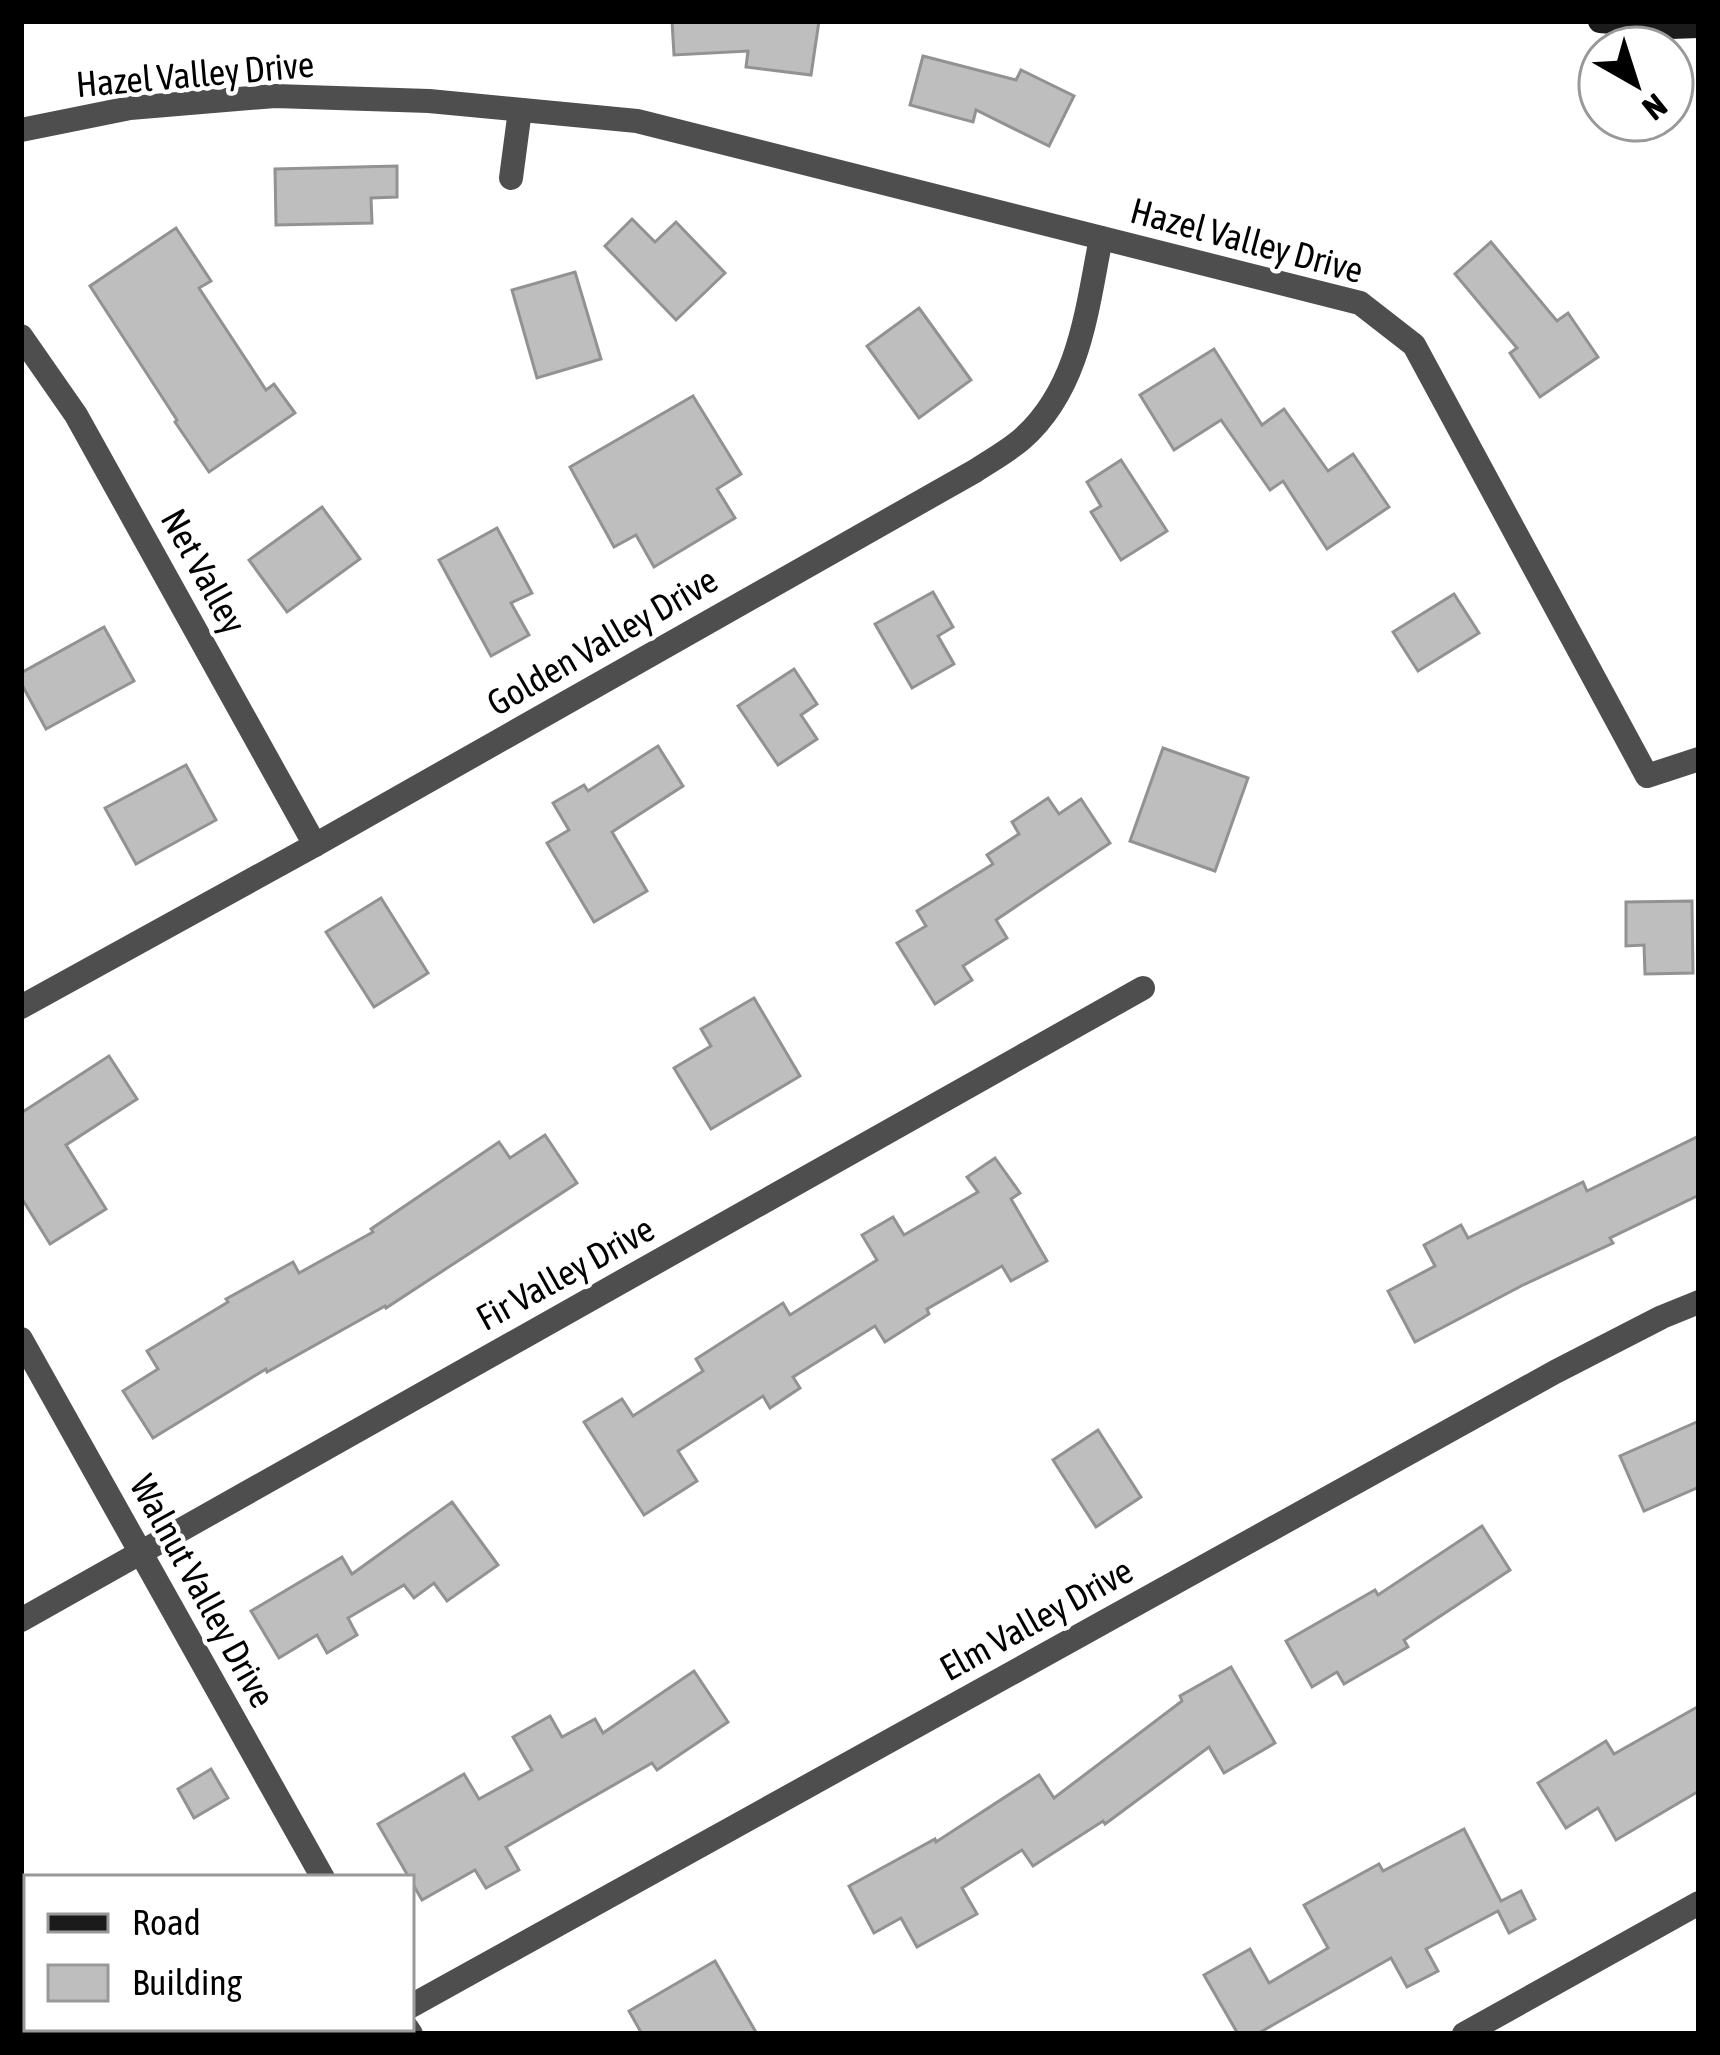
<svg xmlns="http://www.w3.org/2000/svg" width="1720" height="2055" font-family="'Asap Condensed',sans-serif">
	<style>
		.building { fill: #bebebe; stroke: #929292; stroke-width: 3 }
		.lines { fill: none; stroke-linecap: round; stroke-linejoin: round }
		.street { stroke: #4e4e4e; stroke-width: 24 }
		.secondary { stroke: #1b1b1b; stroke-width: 24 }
		.labels { text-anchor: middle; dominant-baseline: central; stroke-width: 9; stroke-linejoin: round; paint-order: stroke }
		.street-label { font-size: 36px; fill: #000; stroke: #fff }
	</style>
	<rect width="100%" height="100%" fill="#fff"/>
	<g class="building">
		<path d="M 672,21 L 819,21 L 811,75 L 746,67 L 748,51 L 674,55 Z"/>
		<path d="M 923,56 L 1016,80 L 1021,70 L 1074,96 L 1049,146 L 976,110 L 973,122 L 910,105 Z"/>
		<path d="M 397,166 L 397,197 L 371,198 L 372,223 L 276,225 L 275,169 Z"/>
		<path d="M 632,219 L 655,242 L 676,222 L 725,273 L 676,320 L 605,246 Z"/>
		<path d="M 176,228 L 211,281 L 199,288 L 266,390 L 274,384 L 295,413 L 209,472 L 175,422 L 177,420 L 90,286 Z"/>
		<path d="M 1491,242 L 1557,321 L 1568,313 L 1598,357 L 1540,397 L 1510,353 L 1517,348 L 1455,274 Z"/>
		<path d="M 575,272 L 601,359 L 537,378 L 512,290 Z"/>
		<path d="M 919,308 L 971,380 L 919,418 L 867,346 Z"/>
		<path d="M 1214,349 L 1262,425 L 1284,409 L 1328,471 L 1353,454 L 1389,507 L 1327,549 L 1283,481 L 1270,490 L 1221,420 L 1174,450 L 1140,395 Z"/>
		<path d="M 693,396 L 741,474 L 717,489 L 735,518 L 654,567 L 636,535 L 614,547 L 570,467 Z"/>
		<path d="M 1121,460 L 1167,531 L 1121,560 L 1091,512 L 1101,506 L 1087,482 Z"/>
		<path d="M 322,507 L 360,559 L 287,612 L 249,560 Z"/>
		<path d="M 497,528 L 532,593 L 511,603 L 529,635 L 491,656 L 439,560 Z"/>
		<path d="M 933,592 L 953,627 L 938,636 L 954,664 L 912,688 L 875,624 Z"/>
		<path d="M 1454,594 L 1479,633 L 1418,671 L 1393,632 Z"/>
		<path d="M 104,627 L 134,681 L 46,729 L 21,683 L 21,673 Z"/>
		<path d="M 794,669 L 817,704 L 801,715 L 817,739 L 778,765 L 738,706 Z"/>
		<path d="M 658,746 L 683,786 L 612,832 L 647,891 L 594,922 L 547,843 L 569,830 L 553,803 L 584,785 L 588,791 Z"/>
		<path d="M 1163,748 L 1248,778 L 1215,871 L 1130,841 Z"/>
		<path d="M 186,765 L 216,820 L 136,864 L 105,808 Z"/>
		<path d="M 1048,798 L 1059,814 L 1081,799 L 1110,843 L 996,920 L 1007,938 L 963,966 L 972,980 L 935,1004 L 897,943 L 926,926 L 917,911 L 993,864 L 987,855 L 1019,834 L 1012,822 Z"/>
		<path d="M 381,898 L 428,973 L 374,1007 L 326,932 Z"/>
		<path d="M 1692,901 L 1693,973 L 1645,974 L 1644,945 L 1626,946 L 1626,902 Z"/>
		<path d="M 754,998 L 800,1076 L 711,1129 L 674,1068 L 711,1046 L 701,1029 Z"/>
		<path d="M 109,1056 L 137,1099 L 66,1145 L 106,1209 L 50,1244 L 21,1197 L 21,1113 Z"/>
		<path d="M 545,1135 L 577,1183 L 386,1308 L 385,1306 L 267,1372 L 266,1369 L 153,1438 L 123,1391 L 158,1369 L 147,1351 L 228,1302 L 226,1299 L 293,1262 L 299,1273 L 373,1232 L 371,1229 L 499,1142 L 510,1158 Z"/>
		<path d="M 1699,1136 L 1699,1195 L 1610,1238 L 1613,1243 L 1523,1285 L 1415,1342 L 1388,1291 L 1435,1266 L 1424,1245 L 1461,1225 L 1468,1238 L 1583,1182 L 1587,1191 Z"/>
		<path d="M 995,1158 L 1020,1193 L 1011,1199 L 1047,1261 L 1011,1281 L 1002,1266 L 927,1309 L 929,1314 L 885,1342 L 875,1326 L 793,1377 L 800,1388 L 770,1408 L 763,1396 L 678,1451 L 697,1481 L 644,1515 L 584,1422 L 622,1399 L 633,1416 L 703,1371 L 696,1359 L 783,1303 L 790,1315 L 877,1260 L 862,1235 L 893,1217 L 904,1235 L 978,1192 L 967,1177 Z"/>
		<path d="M 1699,1421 L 1699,1487 L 1644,1511 L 1620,1456 Z"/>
		<path d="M 1098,1430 L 1141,1497 L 1096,1527 L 1053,1460 Z"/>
		<path d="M 452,1502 L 498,1565 L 447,1601 L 434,1583 L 414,1598 L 404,1585 L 348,1618 L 357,1635 L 327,1653 L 317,1635 L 279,1658 L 251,1611 L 342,1557 L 352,1574 Z"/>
		<path d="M 1482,1526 L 1510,1570 L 1404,1640 L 1408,1647 L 1344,1684 L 1337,1672 L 1312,1687 L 1286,1641 L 1375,1590 L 1378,1595 Z"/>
		<path d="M 1231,1667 L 1275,1743 L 1224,1773 L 1209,1747 L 1105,1824 L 1103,1821 L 1033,1866 L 1022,1850 L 962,1888 L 977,1914 L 917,1947 L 901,1918 L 874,1933 L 849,1886 L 935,1839 L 936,1842 L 1039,1775 L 1054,1798 L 1182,1701 L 1180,1696 Z"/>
		<path d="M 694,1671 L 728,1722 L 657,1770 L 652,1763 L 506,1847 L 519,1870 L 486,1888 L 475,1870 L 422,1900 L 378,1824 L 464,1774 L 479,1799 L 532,1770 L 513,1737 L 550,1716 L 562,1737 L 595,1719 L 603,1733 Z"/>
		<path d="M 1699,1706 L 1699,1791 L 1616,1840 L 1598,1808 L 1566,1828 L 1538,1783 L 1606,1741 L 1614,1754 Z"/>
		<path d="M 211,1769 L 228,1798 L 194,1818 L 178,1789 Z"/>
		<path d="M 1464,1829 L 1501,1901 L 1521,1891 L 1535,1919 L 1509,1933 L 1498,1911 L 1426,1949 L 1438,1971 L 1407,1987 L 1391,1958 L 1257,2034 L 1238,2034 L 1204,1975 L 1250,1949 L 1269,1983 L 1328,1948 L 1304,1905 L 1379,1864 L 1383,1871 Z"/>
		<path d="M 715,1961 L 757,2034 L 642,2034 L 629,2011 Z"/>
	</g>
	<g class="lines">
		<g class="street">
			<path d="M 21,130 L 130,108 L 275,96 L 429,101 L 637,121 L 1360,303 L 1414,345 L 1647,776 L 1699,759"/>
			<path d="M 511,178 L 520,110"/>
			<path d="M 21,336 L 76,415 L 315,845"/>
			<path d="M 21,1007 L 315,845 L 975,471 C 990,461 1008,451 1022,439 C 1080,388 1087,308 1101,238"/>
			<path d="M 21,1339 L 323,1878"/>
			<path d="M 21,1620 L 1143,988"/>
			<path d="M 411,2006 L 1555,1372 L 1662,1317 L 1699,1302"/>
			<path d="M 407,2028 L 411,2034"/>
			<path d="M 361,2034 L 372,2028"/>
			<path d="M 1464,2034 L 1699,1903"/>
		</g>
		<path class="secondary" d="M 1600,21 L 1670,27 L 1699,26"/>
	</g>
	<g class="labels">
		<g class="street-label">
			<text transform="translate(195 74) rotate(-5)">Hazel Valley Drive</text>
			<text transform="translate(1247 240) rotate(15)">Hazel Valley Drive</text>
			<text transform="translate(204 571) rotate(61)">Net Valley</text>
			<text transform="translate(602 641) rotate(-30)">Golden Valley Drive</text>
			<text transform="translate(565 1273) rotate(-29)">Fir Valley Drive</text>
			<text transform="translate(203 1591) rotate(61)">Walnut Valley Drive</text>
			<text transform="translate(1036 1619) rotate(-29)">Elm Valley Drive</text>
		</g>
	</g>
	<rect width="1720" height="2055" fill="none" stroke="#000000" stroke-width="48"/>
	<rect x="24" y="1875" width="390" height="156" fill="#ffffff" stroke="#999999" stroke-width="3"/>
	<rect x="48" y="1914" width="60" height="18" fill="#1b1b1b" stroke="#999999" stroke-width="3"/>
	<text x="132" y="1935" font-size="36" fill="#000000">Road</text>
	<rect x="48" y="1965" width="60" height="36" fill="#bebebe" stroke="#999999" stroke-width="3"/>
	<text x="132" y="1995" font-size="36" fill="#000000">Building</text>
	<g transform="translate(1636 84) rotate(141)"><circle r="57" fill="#ffffff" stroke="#999999" stroke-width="3"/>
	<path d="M0-9L21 45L0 30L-21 45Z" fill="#000000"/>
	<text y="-18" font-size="33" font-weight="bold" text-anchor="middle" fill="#000000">N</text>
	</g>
</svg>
